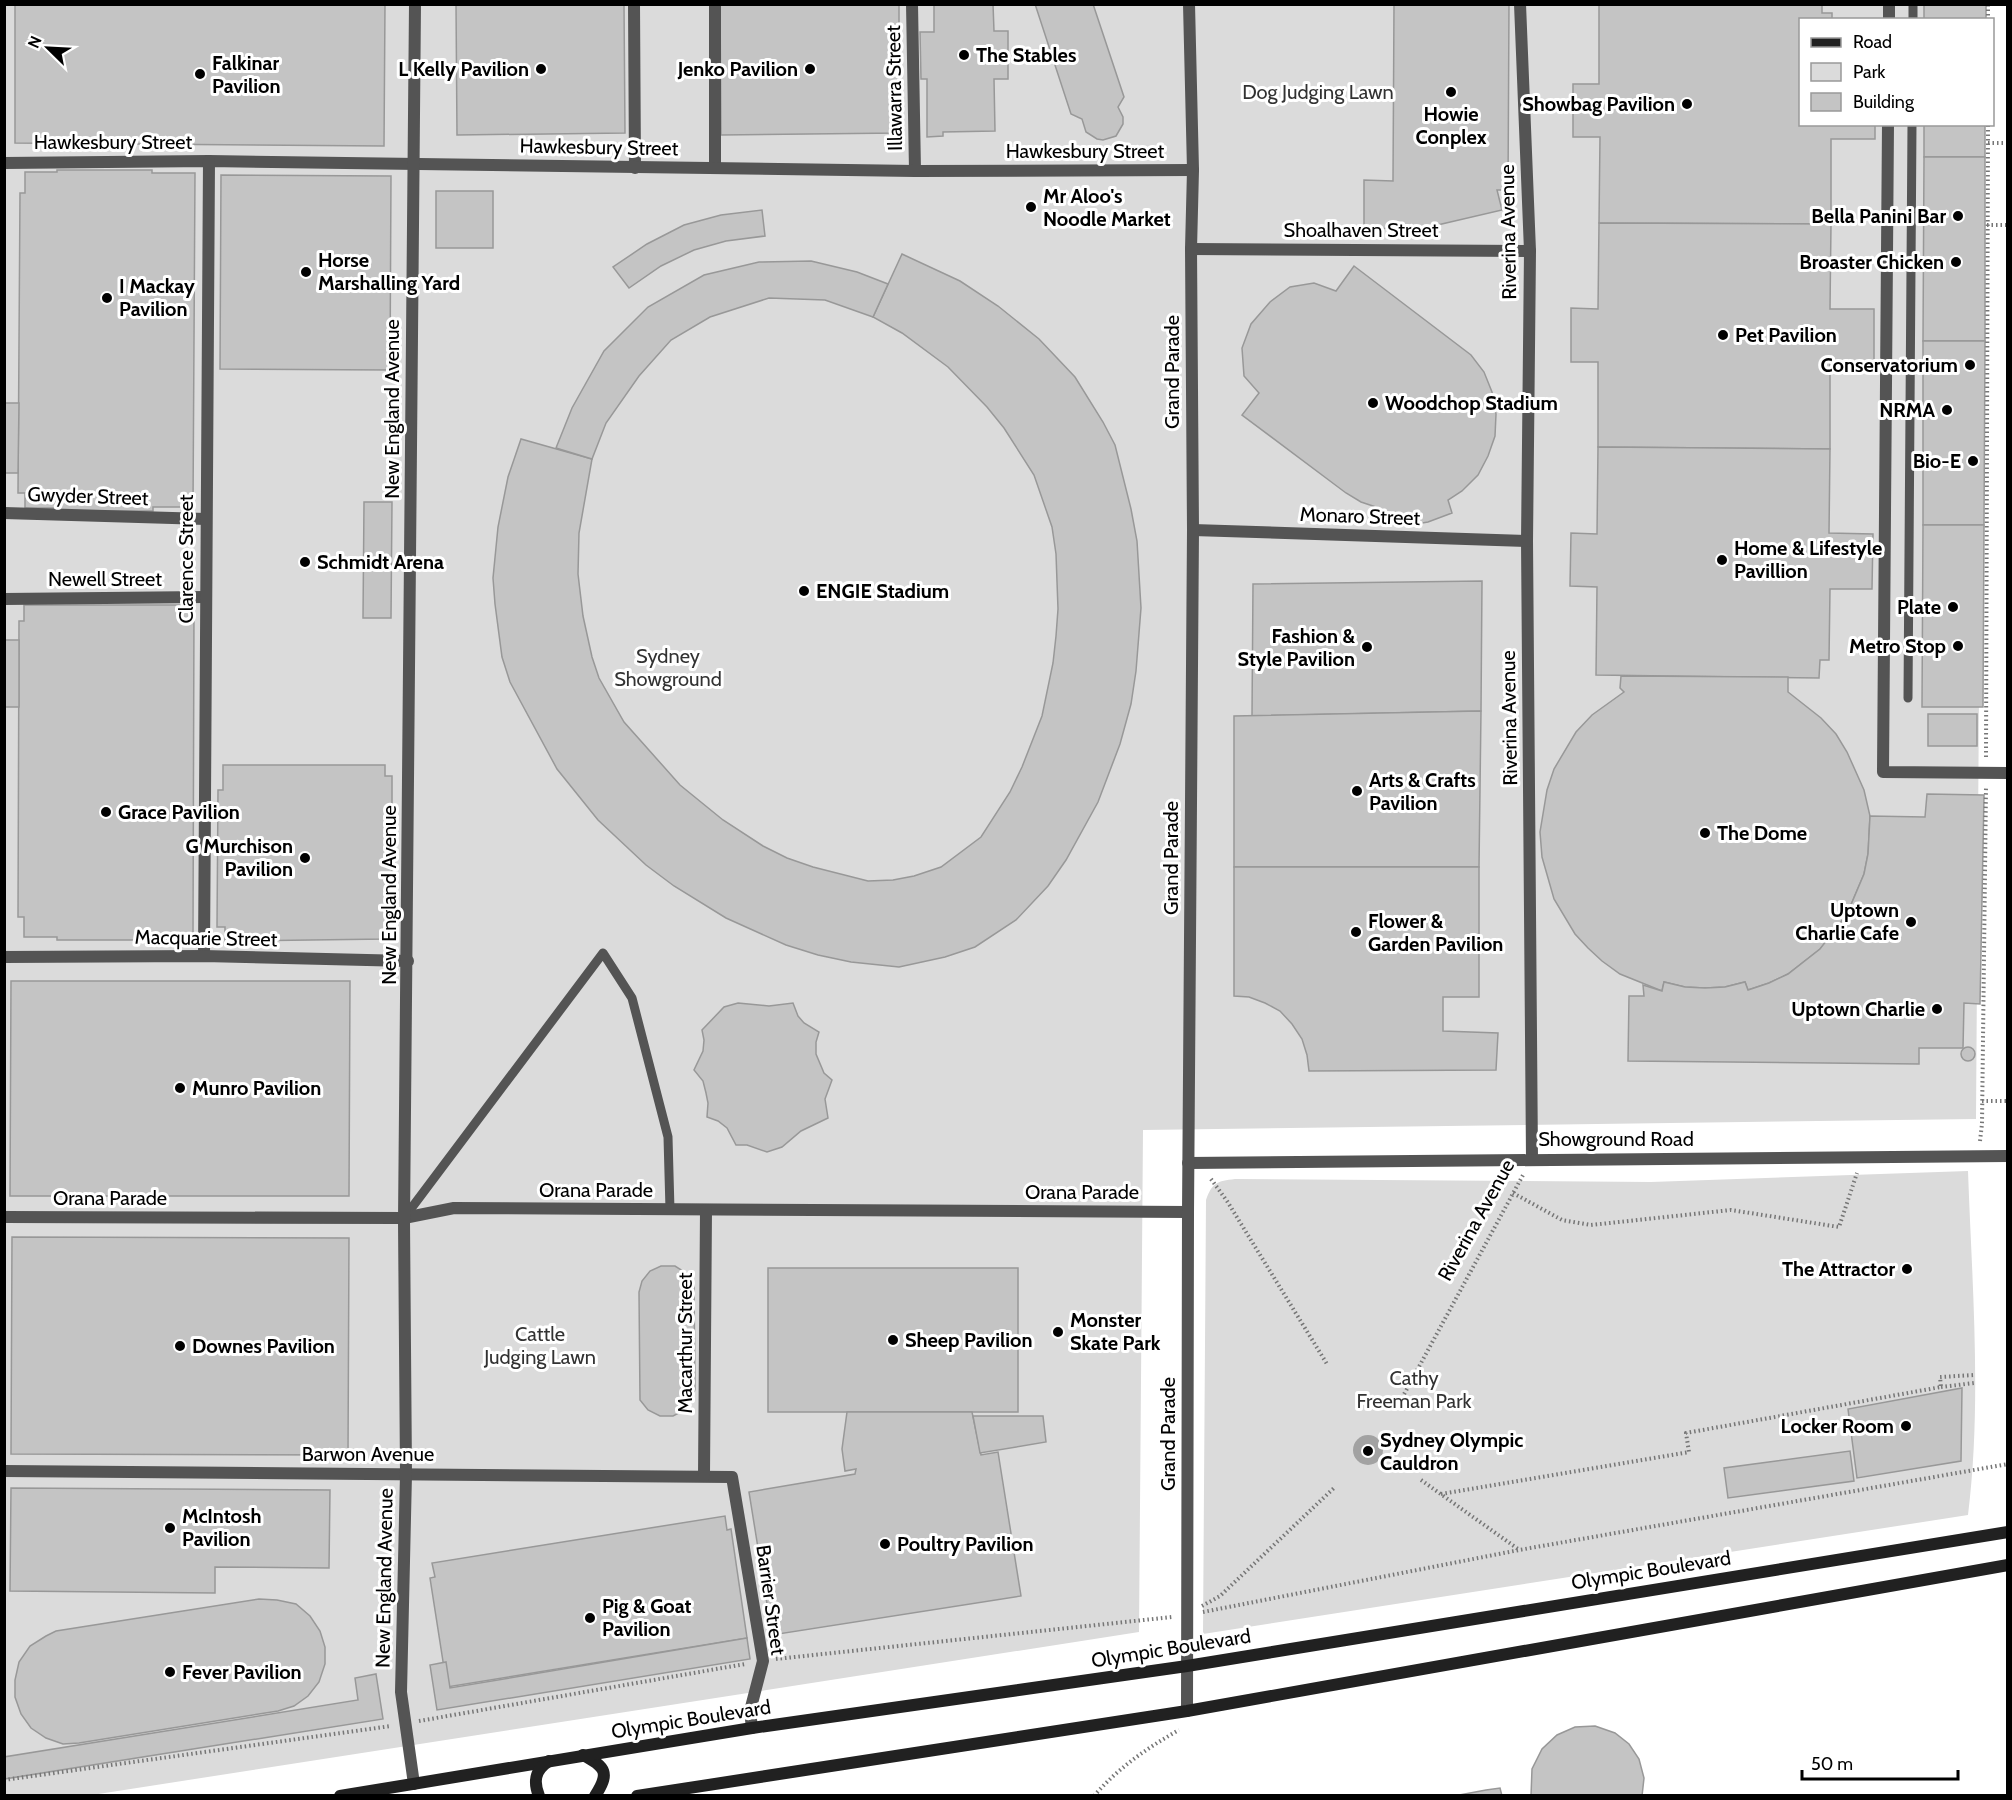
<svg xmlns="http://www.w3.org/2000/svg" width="2012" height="1800" font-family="Cabin,sans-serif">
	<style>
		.green { fill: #dbdbdb }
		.water { fill: #a2a2a2 }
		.building { fill: #c4c4c4; stroke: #989898; stroke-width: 1.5 }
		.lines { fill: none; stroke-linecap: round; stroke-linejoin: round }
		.path { stroke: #767676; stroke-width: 4; stroke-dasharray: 1.5 3; stroke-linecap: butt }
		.lane { stroke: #545454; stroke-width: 9 }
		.street { stroke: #545454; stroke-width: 12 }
		.secondary { stroke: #212121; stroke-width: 12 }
		.poi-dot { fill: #000; stroke: #fff; stroke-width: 2 }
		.labels { text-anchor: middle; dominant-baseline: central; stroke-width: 6; stroke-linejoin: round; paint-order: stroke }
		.poi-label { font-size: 20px; font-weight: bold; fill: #000; stroke: #fff; text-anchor: start }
		.street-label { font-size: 20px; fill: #000; stroke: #fff }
		.park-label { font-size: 20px; fill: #323232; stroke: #fff }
	</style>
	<rect width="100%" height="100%" fill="#fff"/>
	<g class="green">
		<path d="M 4,5 L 1983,5 L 1983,19 L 1800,20 L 1800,124 L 1983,125 L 1976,1119 L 1143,1130 L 1139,1632 L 92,1795 L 5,1795 Z"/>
		<path d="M 1968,1171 C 1972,1284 1982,1403 1968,1515 L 1203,1634 L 1206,1200 C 1212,1183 1217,1181 1235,1179 L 1651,1182 Z"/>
	</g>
	<circle class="water" cx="1368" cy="1450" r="15"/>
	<g class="building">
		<path d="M 15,4 L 385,4 L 384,146 L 15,143 Z"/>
		<path d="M 456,4 L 624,4 L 625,133 L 457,135 Z"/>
		<path d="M 720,4 L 899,4 L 899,133 L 721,135 Z"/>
		<path d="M 934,4 L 993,4 L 994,31 L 1008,31 L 1008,79 L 994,79 L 995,131 L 943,132 L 943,136 L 927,137 L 927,79 L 921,79 L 920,32 L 934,32 Z"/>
		<path d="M 1035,4 L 1093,4 L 1124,97 L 1118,107 L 1123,117 L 1123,124 L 1116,136 L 1103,140 L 1097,139 L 1086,132 L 1082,119 L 1071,114 Z"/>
		<path d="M 1394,4 L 1509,4 L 1508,190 L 1497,190 L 1502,210 L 1403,233 L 1401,224 L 1364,234 L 1364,180 L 1393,181 Z"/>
		<path d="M 1599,4 L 1822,4 L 1822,13 L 1832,13 L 1832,20 L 1800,20 L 1800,124 L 1875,124 L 1875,139 L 1831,139 L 1831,224 L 1599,223 L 1600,137 L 1573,137 L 1573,84 L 1599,84 Z"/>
		<rect x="1924" y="4" width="62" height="16"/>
		<rect x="1924" y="124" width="61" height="33"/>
		<path d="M 1924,157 L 1985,157 L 1985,341 L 1923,341 Z"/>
		<path d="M 57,170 L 152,170 L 152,173 L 195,173 L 193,507 L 153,507 L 153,511 L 57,511 L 57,508 L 25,508 L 25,493 L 18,493 L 20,193 L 25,193 L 25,172 L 57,172 Z"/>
		<path d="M 221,175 L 391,176 L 390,370 L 220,369 Z"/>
		<rect x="436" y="191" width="57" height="57"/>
		<path d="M 762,210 L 765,236 L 726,241 L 694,250 L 661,266 L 629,288 L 613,267 L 647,244 L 684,225 L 721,215 Z"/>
		<path d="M 1599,223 L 1831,224 L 1830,309 L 1874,309 L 1874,364 L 1830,364 L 1830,449 L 1598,447 L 1598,362 L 1571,362 L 1571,308 L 1598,309 Z"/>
		<path d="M 902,254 L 960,281 L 998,306 L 1039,339 L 1075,377 L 1103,422 L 1115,445 L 1131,509 L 1137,541 L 1141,608 L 1136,671 L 1131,704 L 1120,744 L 1098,802 L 1066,860 L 1048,886 L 1016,920 L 975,947 L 945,957 L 899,967 L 851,962 L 818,955 L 786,945 L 726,918 L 674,886 L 646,865 L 598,820 L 557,769 L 510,682 L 502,657 L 495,604 L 493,578 L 498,527 L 508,477 L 521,439 L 592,459 L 579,533 L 578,574 L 583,616 L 592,657 L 599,678 L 624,722 L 680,785 L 723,820 L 763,846 L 787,858 L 813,867 L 868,881 L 893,880 L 914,876 L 941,867 L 981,837 L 1010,792 L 1022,767 L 1042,716 L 1053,663 L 1056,636 L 1058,609 L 1056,554 L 1052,527 L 1034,475 L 1004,428 L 987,407 L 948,367 L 902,333 L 873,317 Z"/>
		<path d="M 811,261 L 857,272 L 888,284 L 873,317 L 825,300 L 769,298 L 710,317 L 671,340 L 639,376 L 606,423 L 592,459 L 556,448 L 572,408 L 604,351 L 648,307 L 704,275 L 759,262 Z"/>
		<path d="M 1354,266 L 1471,355 L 1484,372 L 1492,392 L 1496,414 L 1495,436 L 1488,456 L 1478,475 L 1462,491 L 1448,500 L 1452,513 L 1428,522 L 1404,526 L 1376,523 L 1379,508 L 1361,502 L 1346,493 L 1242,415 L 1259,393 L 1244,376 L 1242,348 L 1251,324 L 1270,302 L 1290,287 L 1314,283 L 1336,291 Z"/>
		<path d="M 1923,341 L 1985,341 L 1984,525 L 1923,525 Z"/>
		<path d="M 4,403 L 19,403 L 18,473 L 4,473 Z"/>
		<path d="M 1598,447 L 1830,449 L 1829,533 L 1873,534 L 1872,589 L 1830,589 L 1829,660 L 1820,660 L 1819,678 L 1596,675 L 1597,587 L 1570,586 L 1571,533 L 1597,534 Z"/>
		<path d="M 364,502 L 392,502 L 391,618 L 363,618 Z"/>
		<path d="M 1923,525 L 1984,525 L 1983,707 L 1922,707 Z"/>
		<path d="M 1482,581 L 1481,711 L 1252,716 L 1253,584 Z"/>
		<path d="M 24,605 L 194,605 L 193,937 L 155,937 L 155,940 L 57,940 L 57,937 L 24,937 L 24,917 L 18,917 L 19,621 L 24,621 Z"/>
		<rect x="4" y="640" width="15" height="67"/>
		<path d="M 1621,676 L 1788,677 L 1788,692 L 1821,718 L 1836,734 L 1847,752 L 1864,790 L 1870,816 L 1868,854 L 1864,874 L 1847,914 L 1836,930 L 1820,949 L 1788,974 L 1769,983 L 1748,990 L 1745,982 L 1725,987 L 1705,988 L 1685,987 L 1664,982 L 1662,991 L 1620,974 L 1602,961 L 1588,948 L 1575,934 L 1554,899 L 1542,857 L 1540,832 L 1547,790 L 1554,769 L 1576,732 L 1592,715 L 1624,692 L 1620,688 Z"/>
		<path d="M 1481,711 L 1479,867 L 1234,867 L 1234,716 Z"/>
		<rect x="1928" y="714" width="49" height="32"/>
		<path d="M 223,765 L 385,765 L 385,776 L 392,776 L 392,929 L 386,928 L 386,939 L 225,941 L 225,927 L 217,927 L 218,790 L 223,790 Z"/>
		<path d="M 1927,794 L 1984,795 L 1980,1004 L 1964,1003 L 1963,1048 L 1919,1048 L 1919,1064 L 1628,1061 L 1629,996 L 1644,996 L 1643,985 L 1662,991 L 1664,982 L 1685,987 L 1705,988 L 1725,987 L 1745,982 L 1748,990 L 1769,983 L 1788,974 L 1820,949 L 1847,914 L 1864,874 L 1868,854 L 1870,816 L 1925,817 Z"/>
		<path d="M 1234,867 L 1479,867 L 1479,997 L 1443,997 L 1443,1031 L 1498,1033 L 1496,1070 L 1309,1071 L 1307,1055 L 1302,1039 L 1292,1024 L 1280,1011 L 1265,1003 L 1249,997 L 1234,996 Z"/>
		<path d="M 11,981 L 350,981 L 349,1196 L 10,1196 Z"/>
		<path d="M 738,1003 L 769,1006 L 793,1003 L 798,1016 L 804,1023 L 819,1032 L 816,1042 L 816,1054 L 824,1073 L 832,1080 L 825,1099 L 828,1118 L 801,1131 L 782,1147 L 767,1152 L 747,1145 L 736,1145 L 727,1128 L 718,1121 L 707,1117 L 708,1103 L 706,1093 L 703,1081 L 694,1070 L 703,1051 L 704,1040 L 702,1030 L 724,1007 Z"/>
		<circle cx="1968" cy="1054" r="7"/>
		<path d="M 12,1237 L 349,1238 L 348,1455 L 11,1454 Z"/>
		<path d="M 661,1266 L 675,1266 L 686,1273 L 694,1283 L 695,1389 L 692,1401 L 683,1411 L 673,1416 L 660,1416 L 648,1410 L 640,1400 L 639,1292 L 642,1281 L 650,1271 Z"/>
		<rect x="768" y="1268" width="250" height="144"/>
		<path d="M 1962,1388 L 1961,1461 L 1857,1478 L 1848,1409 Z"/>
		<path d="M 847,1412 L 972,1412 L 981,1455 L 998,1452 L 1021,1596 L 772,1635 L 749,1492 L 855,1474 L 856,1469 L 845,1471 L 842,1449 Z"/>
		<path d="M 973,1416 L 1043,1416 L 1046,1442 L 980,1453 Z"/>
		<path d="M 1850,1451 L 1854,1481 L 1728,1498 L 1724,1468 Z"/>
		<path d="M 11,1488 L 330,1490 L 329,1568 L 215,1567 L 215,1593 L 10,1591 Z"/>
		<path d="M 725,1516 L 727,1530 L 731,1529 L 747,1638 L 447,1687 L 430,1578 L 435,1577 L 432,1563 Z"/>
		<path d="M 259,1599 L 277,1600 L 296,1604 L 310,1616 L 320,1631 L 325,1647 L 325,1664 L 319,1682 L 308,1696 L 294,1706 L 278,1711 L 79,1743 L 63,1744 L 46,1738 L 31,1728 L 21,1714 L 15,1697 L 15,1680 L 19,1662 L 30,1646 L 46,1636 L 56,1631 Z"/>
		<path d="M 747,1638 L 750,1659 L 437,1710 L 430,1665 L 446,1662 L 450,1688 Z"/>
		<path d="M 376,1674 L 383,1719 L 4,1779 L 4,1757 L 358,1700 L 355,1678 Z"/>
		<path d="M 1595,1726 L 1615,1733 L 1629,1744 L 1639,1759 L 1644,1778 L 1642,1796 L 1531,1796 L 1532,1769 L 1542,1749 L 1557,1735 L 1575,1727 Z"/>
		<path d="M 1500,1788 L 1502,1796 L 1454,1796 L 1486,1790 Z"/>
	</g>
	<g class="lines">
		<g class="path">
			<path d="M 1988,20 L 1988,4"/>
			<path d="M 1988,143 L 2008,143"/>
			<path d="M 1987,225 L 2008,225"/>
			<path d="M 426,560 L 443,560"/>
			<path d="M 1986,757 L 1988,124"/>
			<path d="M 1982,1101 L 2008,1101"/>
			<path d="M 1980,1141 L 1982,1124 L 1986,788"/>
			<path d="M 1211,1179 L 1227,1201 L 1327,1364"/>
			<path d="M 1513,1193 L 1562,1220 L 1591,1225 L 1731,1210 L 1839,1227 L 1857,1173"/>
			<path d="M 1941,1387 L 1974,1383"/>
			<path d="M 1402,1398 L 1523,1175"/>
			<path d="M 1421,1480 L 1518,1549"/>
			<path d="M 1441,1494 L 1689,1452 L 1686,1433 L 1941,1387 L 1940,1377 L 1974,1375"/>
			<path d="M 1202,1606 L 1220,1596 L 1335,1487"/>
			<path d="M 1203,1612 L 1519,1550 L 2008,1464"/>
			<path d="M 776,1659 L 1172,1617"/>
			<path d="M 419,1721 L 745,1664"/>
			<path d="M 4,1780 L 391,1726"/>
			<path d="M 1094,1796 C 1118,1768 1147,1748 1179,1730"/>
		</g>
		<g class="lane">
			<path d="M 1913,20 L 1913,4"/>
			<path d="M 1908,698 L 1912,124"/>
			<path d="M 404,1218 L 603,953 L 632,998 L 668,1137 L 670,1210"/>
		</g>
		<g class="street">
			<path d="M 634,4 L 635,168"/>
			<path d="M 715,4 L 715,167"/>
			<path d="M 912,4 L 915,171"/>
			<path d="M 1520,4 L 1530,251 L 1527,541 L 1532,1159"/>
			<path d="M 1889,20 L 1889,4"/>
			<path d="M 1888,124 L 1883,772 L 2008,773"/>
			<path d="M 4,163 L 209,161 L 915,171 L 1193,170"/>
			<path d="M 1191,249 L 1530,251"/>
			<path d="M 4,513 L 206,519"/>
			<path d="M 1193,530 L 1527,541"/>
			<path d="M 4,599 L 205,597"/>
			<path d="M 204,956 L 209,161"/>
			<path d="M 4,957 L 204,956 L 408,961"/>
			<path d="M 1188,1163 L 2008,1156"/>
			<path d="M 4,1217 L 404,1218 L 454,1208 L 1188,1212"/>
			<path d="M 4,1471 L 732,1477 L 763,1661 L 750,1711 L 752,1728"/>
			<path d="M 704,1476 L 706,1210"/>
			<path d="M 1187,1711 L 1188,1212 L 1193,530 L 1191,249 L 1193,170 L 1189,4"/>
			<path d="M 414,1784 L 401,1692 L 406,1474 L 404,1221 L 415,4"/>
		</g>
		<g class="secondary">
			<path d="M 583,1755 C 606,1767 610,1773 595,1796"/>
			<path d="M 340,1796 L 752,1728 L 1187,1666 L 2008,1532"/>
			<path d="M 539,1796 C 533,1781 535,1770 549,1761"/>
			<path d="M 637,1796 L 1187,1711 L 2008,1565"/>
		</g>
	</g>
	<g class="poi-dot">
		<circle cx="964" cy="55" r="6"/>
		<circle cx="541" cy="69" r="6"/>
		<circle cx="810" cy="69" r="6"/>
		<circle cx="200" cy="74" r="6"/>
		<circle cx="1451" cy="92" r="6"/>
		<circle cx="1687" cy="104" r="6"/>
		<circle cx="1031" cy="207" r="6"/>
		<circle cx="1958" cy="216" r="6"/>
		<circle cx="1956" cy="262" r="6"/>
		<circle cx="306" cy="272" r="6"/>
		<circle cx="107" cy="298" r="6"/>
		<circle cx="1723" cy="335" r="6"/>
		<circle cx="1970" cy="365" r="6"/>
		<circle cx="1373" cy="403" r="6"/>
		<circle cx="1947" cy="410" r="6"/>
		<circle cx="1973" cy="461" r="6"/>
		<circle cx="1722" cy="560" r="6"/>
		<circle cx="305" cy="562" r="6"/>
		<circle cx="804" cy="591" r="6"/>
		<circle cx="1953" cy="607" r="6"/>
		<circle cx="1958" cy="646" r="6"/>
		<circle cx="1367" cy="647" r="6"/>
		<circle cx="1357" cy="791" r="6"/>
		<circle cx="106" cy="812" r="6"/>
		<circle cx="1705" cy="833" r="6"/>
		<circle cx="305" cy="858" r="6"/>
		<circle cx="1911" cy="922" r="6"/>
		<circle cx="1356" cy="932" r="6"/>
		<circle cx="1937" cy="1009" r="6"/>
		<circle cx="180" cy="1088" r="6"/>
		<circle cx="1907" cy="1269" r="6"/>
		<circle cx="1058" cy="1332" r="6"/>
		<circle cx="893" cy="1340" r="6"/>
		<circle cx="180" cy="1346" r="6"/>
		<circle cx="1906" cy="1426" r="6"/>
		<circle cx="1368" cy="1451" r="6"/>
		<circle cx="170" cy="1528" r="6"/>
		<circle cx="885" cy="1544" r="6"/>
		<circle cx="590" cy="1618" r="6"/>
		<circle cx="170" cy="1672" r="6"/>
	</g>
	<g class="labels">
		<g class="poi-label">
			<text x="976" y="55">The Stables</text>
			<text x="212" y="63">Falkinar<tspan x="212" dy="23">Pavilion</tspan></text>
			<text x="529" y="69" text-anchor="end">L Kelly Pavilion</text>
			<text x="798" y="69" text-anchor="end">Jenko Pavilion</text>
			<text x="1675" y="104" text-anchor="end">Showbag Pavilion</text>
			<text x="1451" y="114" text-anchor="middle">Howie<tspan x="1451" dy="23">Conplex</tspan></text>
			<text x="1043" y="196">Mr Aloo's<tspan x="1043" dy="23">Noodle Market</tspan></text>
			<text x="1946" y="216" text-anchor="end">Bella Panini Bar</text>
			<text x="318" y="260">Horse<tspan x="318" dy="23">Marshalling Yard</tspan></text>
			<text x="1944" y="262" text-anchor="end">Broaster Chicken</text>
			<text x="119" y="286">I Mackay<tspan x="119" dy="23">Pavilion</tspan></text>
			<text x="1735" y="335">Pet Pavilion</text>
			<text x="1958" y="365" text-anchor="end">Conservatorium</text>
			<text x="1385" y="403">Woodchop Stadium</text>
			<text x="1935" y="410" text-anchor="end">NRMA</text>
			<text x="1961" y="461" text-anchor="end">Bio-E</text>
			<text x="1734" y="548">Home &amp; Lifestyle<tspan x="1734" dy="23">Pavillion</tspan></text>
			<text x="317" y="562">Schmidt Arena</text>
			<text x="816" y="591">ENGIE Stadium</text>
			<text x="1941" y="607" text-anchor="end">Plate</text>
			<text x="1355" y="636" text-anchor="end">Fashion &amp;<tspan x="1355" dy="23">Style Pavilion</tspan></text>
			<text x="1946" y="646" text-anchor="end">Metro Stop</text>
			<text x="1369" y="780">Arts &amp; Crafts<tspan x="1369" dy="23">Pavilion</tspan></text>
			<text x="118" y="812">Grace Pavilion</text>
			<text x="1717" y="833">The Dome</text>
			<text x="293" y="846" text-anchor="end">G Murchison<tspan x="293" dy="23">Pavilion</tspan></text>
			<text x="1899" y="910" text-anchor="end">Uptown<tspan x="1899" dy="23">Charlie Cafe</tspan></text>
			<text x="1368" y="921">Flower &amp;<tspan x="1368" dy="23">Garden Pavilion</tspan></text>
			<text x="1925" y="1009" text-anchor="end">Uptown Charlie</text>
			<text x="192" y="1088">Munro Pavilion</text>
			<text x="1895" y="1269" text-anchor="end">The Attractor</text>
			<text x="1070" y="1320">Monster<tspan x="1070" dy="23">Skate Park</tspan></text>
			<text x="905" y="1340">Sheep Pavilion</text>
			<text x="192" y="1346">Downes Pavilion</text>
			<text x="1894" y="1426" text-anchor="end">Locker Room</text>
			<text x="1380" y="1440">Sydney Olympic<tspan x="1380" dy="23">Cauldron</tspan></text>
			<text x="182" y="1516">McIntosh<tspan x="182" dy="23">Pavilion</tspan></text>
			<text x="897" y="1544">Poultry Pavilion</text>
			<text x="602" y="1606">Pig &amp; Goat<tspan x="602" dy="23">Pavilion</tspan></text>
			<text x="182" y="1672">Fever Pavilion</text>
		</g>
		<g class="street-label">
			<text transform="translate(894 88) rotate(-91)">Illawarra Street</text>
			<text x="113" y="142">Hawkesbury Street</text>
			<text transform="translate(599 147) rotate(1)">Hawkesbury Street</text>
			<text x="1085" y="151">Hawkesbury Street</text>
			<text x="1361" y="230">Shoalhaven Street</text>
			<text transform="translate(1508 232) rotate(-91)">Riverina Avenue</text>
			<text transform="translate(1172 372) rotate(-90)">Grand Parade</text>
			<text transform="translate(392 409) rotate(-90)">New England Avenue</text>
			<text transform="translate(88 496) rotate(2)">Gwyder Street</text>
			<text transform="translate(1360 516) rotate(2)">Monaro Street</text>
			<text transform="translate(186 559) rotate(-90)">Clarence Street</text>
			<text x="105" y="579">Newell Street</text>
			<text transform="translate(1509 718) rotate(-91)">Riverina Avenue</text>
			<text transform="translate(1171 858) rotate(-90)">Grand Parade</text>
			<text transform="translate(389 895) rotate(-90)">New England Avenue</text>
			<text transform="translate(206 938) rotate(1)">Macquarie Street</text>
			<text x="1616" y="1139">Showground Road</text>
			<text x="596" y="1190">Orana Parade</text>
			<text x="1082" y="1192">Orana Parade</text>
			<text x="110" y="1198">Orana Parade</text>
			<text transform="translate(1476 1220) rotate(-61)">Riverina Avenue</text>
			<text transform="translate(685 1343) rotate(-90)">Macarthur Street</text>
			<text transform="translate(1168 1434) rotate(-90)">Grand Parade</text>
			<text x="368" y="1454">Barwon Avenue</text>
			<text transform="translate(1651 1570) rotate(-9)">Olympic Boulevard</text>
			<text transform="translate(384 1578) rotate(-89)">New England Avenue</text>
			<text transform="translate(771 1600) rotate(82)">Barrier Street</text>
			<text transform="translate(1171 1648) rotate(-9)">Olympic Boulevard</text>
			<text transform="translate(691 1719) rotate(-9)">Olympic Boulevard</text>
		</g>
		<g class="park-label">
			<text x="1318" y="92">Dog Judging Lawn</text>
			<text x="668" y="656">Sydney<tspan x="668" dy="23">Showground</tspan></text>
			<text x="540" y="1334">Cattle<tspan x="540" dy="23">Judging Lawn</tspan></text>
			<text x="1414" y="1378">Cathy<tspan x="1414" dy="23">Freeman Park</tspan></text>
		</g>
	</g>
	<rect width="2012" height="1800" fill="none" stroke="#000000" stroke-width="12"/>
	<rect x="1799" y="18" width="195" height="108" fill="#ffffff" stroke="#999999" stroke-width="1.5"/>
	<rect x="1811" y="38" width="30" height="9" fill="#212121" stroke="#999999" stroke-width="1.5"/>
	<text x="1853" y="48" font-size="18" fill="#000000">Road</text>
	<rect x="1811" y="63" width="30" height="18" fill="#dbdbdb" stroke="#999999" stroke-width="1.5"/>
	<text x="1853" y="78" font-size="18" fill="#000000">Park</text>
	<rect x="1811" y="93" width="30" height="18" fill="#c4c4c4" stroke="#999999" stroke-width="1.5"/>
	<text x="1853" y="108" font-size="18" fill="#000000">Building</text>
	<g transform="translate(48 48) rotate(294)" stroke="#ffffff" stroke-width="4.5" paint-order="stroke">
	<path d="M0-4.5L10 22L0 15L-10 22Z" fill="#000000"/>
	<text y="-9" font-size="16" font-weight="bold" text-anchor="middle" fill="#000000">N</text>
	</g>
	<path d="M1802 1770v9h156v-9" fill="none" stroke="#000000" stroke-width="3"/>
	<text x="1811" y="1770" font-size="18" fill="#000000" stroke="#ffffff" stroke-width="4.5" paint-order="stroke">50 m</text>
</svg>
